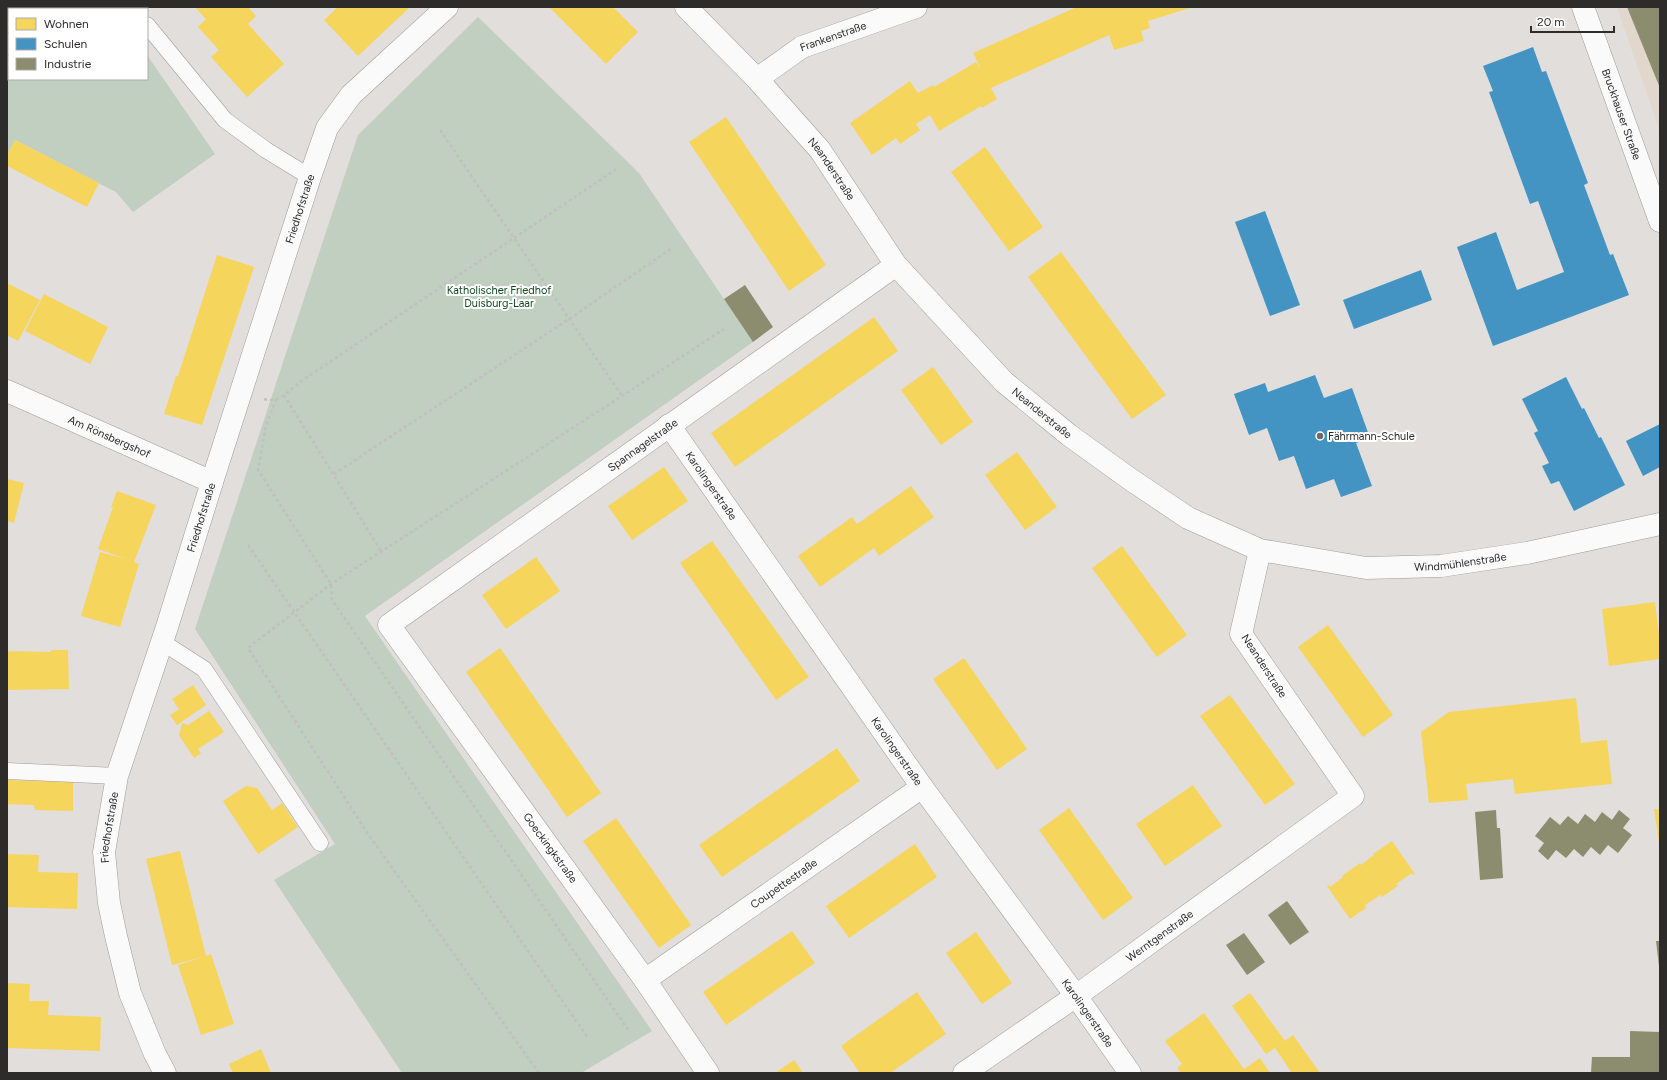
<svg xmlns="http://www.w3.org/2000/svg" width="1667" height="1080" font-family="Figtree,sans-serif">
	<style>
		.industrial { fill: #e1d7cd }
		.green { fill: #c0cfc0 }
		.homes { fill: #f6d55c }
		.schools { fill: #4393c3 }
		.industry { fill: #8c8c6e }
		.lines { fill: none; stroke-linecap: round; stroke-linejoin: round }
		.lane-casing { stroke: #9e9d9b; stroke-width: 17 }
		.street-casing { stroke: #9e9d9b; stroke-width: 23 }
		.secondary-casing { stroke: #9e9d9b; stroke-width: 23 }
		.path { stroke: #c0c0bf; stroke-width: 2.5; stroke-dasharray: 3 3; stroke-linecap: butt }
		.lane { stroke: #fafafa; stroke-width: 16 }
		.street { stroke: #fafafa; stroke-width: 22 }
		.secondary { stroke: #fafafa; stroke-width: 22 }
		.poi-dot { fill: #6d6a69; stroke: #fff; stroke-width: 1.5 }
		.labels { text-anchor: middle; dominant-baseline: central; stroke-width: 4; stroke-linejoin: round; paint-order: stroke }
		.street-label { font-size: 11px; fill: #2e2c2b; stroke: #fff }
		.park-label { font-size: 11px; fill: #0d481f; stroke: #fff }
		.poi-label { font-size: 11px; fill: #2e2c2b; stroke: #fff; text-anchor: start }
	</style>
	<rect width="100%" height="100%" fill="#e1dedc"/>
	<path class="industrial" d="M 1617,7 L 1660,7 L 1660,132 Z"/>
	<g class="green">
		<path d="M 7,7 L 115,7 L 116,9 L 9,9 L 9,79 L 147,79 L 147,55 L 215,154 L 133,212 L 116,192 L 15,140 L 7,155 Z"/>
		<path d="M 478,17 L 639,173 L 753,342 L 365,616 L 652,1031 L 581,1073 L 402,1073 L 274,880 L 335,844 L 195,629 L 358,135 Z"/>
	</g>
	<g class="homes">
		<path d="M 195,7 L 248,7 L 256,16 L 248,24 L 284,64 L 247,97 L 211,57 L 219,50 L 198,27 L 206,19 Z"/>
		<path d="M 338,7 L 410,7 L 358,56 L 324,20 Z"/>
		<path d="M 549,7 L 613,7 L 638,32 L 606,64 Z"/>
		<path d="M 1077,7 L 1193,7 L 1148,21 L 1150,28 L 1141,31 L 1144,41 L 1114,50 L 1109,35 L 991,88 L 997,99 L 982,108 L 981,106 L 939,131 L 930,115 L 916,124 L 920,130 L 900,144 L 896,138 L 872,155 L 850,123 L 910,81 L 918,93 L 933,85 L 934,87 L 976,62 L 981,69 L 973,53 Z"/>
		<path d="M 726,117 L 826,265 L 789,291 L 689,142 Z"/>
		<path d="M 15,140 L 99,183 L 87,207 L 7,166 L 7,155 Z"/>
		<path d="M 985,147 L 1043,227 L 1009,251 L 951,172 Z"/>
		<path d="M 1061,252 L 1166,395 L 1132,419 L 1028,277 Z"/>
		<path d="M 217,255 L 254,267 L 202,425 L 164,414 L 176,376 L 178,376 Z"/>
		<path d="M 7,283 L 40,300 L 18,341 L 7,335 Z"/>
		<path d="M 44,294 L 108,327 L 90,364 L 25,331 Z"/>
		<path d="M 874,317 L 898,351 L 735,467 L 711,433 Z"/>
		<path d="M 933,367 L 973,422 L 941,445 L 901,390 Z"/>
		<path d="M 1017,452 L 1057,507 L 1025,530 L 985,475 Z"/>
		<path d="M 664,467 L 688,501 L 632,540 L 608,506 Z"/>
		<path d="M 7,479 L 24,483 L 14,523 L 7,521 Z"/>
		<path d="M 911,486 L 934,517 L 879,556 L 874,548 L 820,587 L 798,556 L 852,517 L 857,524 Z"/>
		<path d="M 117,491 L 156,505 L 134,562 L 139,564 L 120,627 L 81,616 L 100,552 L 126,559 L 98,549 L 113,507 L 111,507 Z"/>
		<path d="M 712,541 L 809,677 L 776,700 L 680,563 Z"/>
		<path d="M 1122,546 L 1187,635 L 1157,657 L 1092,568 Z"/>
		<path d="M 536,557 L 560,591 L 506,629 L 482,595 Z"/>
		<path d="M 1655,602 L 1660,643 L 1660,659 L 1609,666 L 1602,609 Z"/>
		<path d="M 1328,625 L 1393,715 L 1363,737 L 1298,647 Z"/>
		<path d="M 500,648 L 601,793 L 567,817 L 466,672 Z"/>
		<path d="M 51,650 L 68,650 L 69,689 L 7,690 L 7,651 L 51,652 Z"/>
		<path d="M 964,658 L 1027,749 L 997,770 L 933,679 Z"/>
		<path d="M 193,685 L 206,705 L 177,725 L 170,715 L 179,709 L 172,699 Z"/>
		<path d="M 1230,695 L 1295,784 L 1265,805 L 1200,716 Z"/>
		<path d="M 1576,698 L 1581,743 L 1607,740 L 1612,784 L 1515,794 L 1513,779 L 1466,784 L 1468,800 L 1429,803 L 1421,732 L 1449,712 Z"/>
		<path d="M 209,711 L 224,732 L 198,749 L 201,753 L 194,758 L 179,735 L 182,723 L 188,725 Z"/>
		<path d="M 837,748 L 860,781 L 722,877 L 699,845 Z"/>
		<path d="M 7,780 L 73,782 L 73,811 L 35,810 L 34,805 L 7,804 Z"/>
		<path d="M 1193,785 L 1222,826 L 1165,866 L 1136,824 Z"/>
		<path d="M 246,786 L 257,788 L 272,810 L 282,803 L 298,827 L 258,854 L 223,801 Z"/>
		<path d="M 1069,808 L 1133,898 L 1103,920 L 1039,830 Z"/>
		<path d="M 1654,809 L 1660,809 L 1660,842 L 1659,842 Z"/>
		<path d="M 616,818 L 691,925 L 659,948 L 583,841 Z"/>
		<path d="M 1392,841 L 1415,874 L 1413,875 L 1412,873 L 1396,884 L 1398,886 L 1382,897 L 1380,895 L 1365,905 L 1366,908 L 1350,919 L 1327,886 L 1329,885 L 1330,887 L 1343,877 L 1342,876 L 1360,863 L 1361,865 L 1374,855 L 1373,854 Z"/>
		<path d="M 915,844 L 937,877 L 849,938 L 826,906 Z"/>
		<path d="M 180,851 L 206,956 L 211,954 L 234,1024 L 201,1035 L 178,965 L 203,957 L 172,965 L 146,859 Z"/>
		<path d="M 7,854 L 39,855 L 38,872 L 78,873 L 77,909 L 7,907 Z"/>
		<path d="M 792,931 L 815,963 L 726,1025 L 703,992 Z"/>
		<path d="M 976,932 L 1012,983 L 982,1004 L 946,953 Z"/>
		<path d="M 7,983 L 30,984 L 29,1001 L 49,1001 L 48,1015 L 101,1017 L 100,1051 L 7,1048 Z"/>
		<path d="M 917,992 L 946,1034 L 890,1073 L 860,1073 L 841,1046 Z"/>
		<path d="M 1250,993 L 1285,1041 L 1293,1035 L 1320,1073 L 1292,1073 L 1275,1048 L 1266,1054 L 1232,1006 Z"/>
		<path d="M 1204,1013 L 1244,1069 L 1260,1058 L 1270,1073 L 1181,1073 L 1177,1068 L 1182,1064 L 1165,1041 Z"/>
		<path d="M 261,1049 L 271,1073 L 233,1073 L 229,1064 Z"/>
		<path d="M 794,1060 L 803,1073 L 775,1073 Z"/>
	</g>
	<g class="schools">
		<path d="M 1533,47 L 1542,72 L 1546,71 L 1588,183 L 1584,185 L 1610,255 L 1613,254 L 1629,295 L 1493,346 L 1457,247 L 1496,232 L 1517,290 L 1564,272 L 1538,201 L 1530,204 L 1489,92 L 1493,91 L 1483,66 Z"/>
		<path d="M 1265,211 L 1300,305 L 1270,316 L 1235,222 Z"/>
		<path d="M 1421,270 L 1432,300 L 1354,329 L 1343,300 Z"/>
		<path d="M 1315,375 L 1324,398 L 1352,388 L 1370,438 L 1356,443 L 1372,486 L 1341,497 L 1334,479 L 1306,489 L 1294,456 L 1279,461 L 1267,428 L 1249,435 L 1234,394 L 1265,383 L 1268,392 Z"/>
		<path d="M 1566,377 L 1582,409 L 1584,408 L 1599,438 L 1601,437 L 1625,485 L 1574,511 L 1559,481 L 1551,484 L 1542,466 L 1549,463 L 1534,433 L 1538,431 L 1522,399 Z"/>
		<path d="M 1660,424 L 1660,467 L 1643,476 L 1626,441 Z"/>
	</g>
	<g class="industry">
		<path d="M 1627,7 L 1660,7 L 1660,88 Z"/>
		<path d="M 745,285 L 773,327 L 753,342 L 724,299 Z"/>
		<path d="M 1496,810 L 1497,828 L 1500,828 L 1503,878 L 1480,880 L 1475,812 Z"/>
		<path d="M 1619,810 L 1630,819 L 1623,828 L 1632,835 L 1618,853 L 1608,845 L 1600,855 L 1591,847 L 1583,857 L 1574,849 L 1566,858 L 1556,850 L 1548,860 L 1538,851 L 1544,843 L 1535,836 L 1550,817 L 1560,825 L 1568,816 L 1578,824 L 1585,814 L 1595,822 L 1602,812 L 1612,820 Z"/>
		<path d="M 1287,901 L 1309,932 L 1290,945 L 1268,915 Z"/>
		<path d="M 1244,933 L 1265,962 L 1247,975 L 1226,945 Z"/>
		<path d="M 1656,941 L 1660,941 L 1660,966 L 1659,966 Z"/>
		<path d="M 1630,1031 L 1660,1032 L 1660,1073 L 1591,1073 L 1592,1057 L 1630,1057 Z"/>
	</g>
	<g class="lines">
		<g class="lane-casing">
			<g id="lane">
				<path d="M 147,25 L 225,120 L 266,150 L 310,177"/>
				<path d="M 162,642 L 204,669 L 320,843"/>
				<path d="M 7,771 L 117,776"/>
			</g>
		</g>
		<g class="street-casing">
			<g id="street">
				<path id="s1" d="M 1583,7 L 1660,221"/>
				<path id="s2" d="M 757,79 L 802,47 L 916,7"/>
				<path id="s3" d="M 7,391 L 212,482"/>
				<path id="s4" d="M 669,425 L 922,787 L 1076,996 L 1130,1073"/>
				<path id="s5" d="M 645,980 L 922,787"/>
				<path id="s6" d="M 165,1073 L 155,1054 L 130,993 L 116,936 L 109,903 L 104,852 L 117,776 L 167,627 L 212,482 L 310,177 L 327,128 L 351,95 L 447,7"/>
				<path id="s7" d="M 708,1073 L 645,980 L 389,625 L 896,265"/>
				<path id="s8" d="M 964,1073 L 1076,996 L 1353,796 L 1241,634 L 1260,550"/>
			</g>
		</g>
		<g class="secondary-casing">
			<g id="secondary">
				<path id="s9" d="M 686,7 L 757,79 L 820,150 L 896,265 L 1004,382 L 1069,435 L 1130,479 L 1188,518 L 1260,550 L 1366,568 L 1441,566 L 1527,553 L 1660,524"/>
			</g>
		</g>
		<g class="path">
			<path d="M 31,9 L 31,7"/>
			<path d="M 7,73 L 9,69"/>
			<path d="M 440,130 L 622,396"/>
			<path d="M 284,395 L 381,551"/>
			<path d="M 264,399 C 278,404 290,390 300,382 L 618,168"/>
			<path d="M 276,399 L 266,426 L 258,470 L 331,584 L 332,600 L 629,1031"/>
			<path d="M 334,474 L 569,319 L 672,248"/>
			<path d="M 248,545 L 588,1038"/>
			<path d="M 539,1073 L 368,834 L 248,648 L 331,584 L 622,396 L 724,329"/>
		</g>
		<use href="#lane" class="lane"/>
		<use href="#street" class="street"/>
		<use href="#secondary" class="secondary"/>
	</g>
	<circle class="poi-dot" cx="1320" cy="436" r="4"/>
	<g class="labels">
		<g class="street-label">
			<text stroke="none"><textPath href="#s2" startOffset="88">Frankenstraße</textPath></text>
			<text stroke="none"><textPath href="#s1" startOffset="114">Bruckhauser Straße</textPath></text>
			<text stroke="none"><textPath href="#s9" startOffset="218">Neanderstraße</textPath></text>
			<text stroke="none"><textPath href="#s6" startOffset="904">Friedhofstraße</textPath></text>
			<text stroke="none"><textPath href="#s9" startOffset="542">Neanderstraße</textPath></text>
			<text stroke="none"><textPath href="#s3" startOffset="112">Am Rönsbergshof</textPath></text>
			<text stroke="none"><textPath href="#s7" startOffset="861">Spannagelstraße</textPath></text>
			<text stroke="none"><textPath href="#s4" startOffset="74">Karolingerstraße</textPath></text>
			<text stroke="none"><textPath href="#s6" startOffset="580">Friedhofstraße</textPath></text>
			<text stroke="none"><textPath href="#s9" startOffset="1003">Windmühlenstraße</textPath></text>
			<text transform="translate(1264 666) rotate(57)">Neanderstraße</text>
			<text stroke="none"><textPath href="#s4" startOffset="398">Karolingerstraße</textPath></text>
			<text stroke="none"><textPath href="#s6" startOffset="256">Friedhofstraße</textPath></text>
			<text transform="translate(550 848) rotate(54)">Goeckingkstraße</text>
			<text stroke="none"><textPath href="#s5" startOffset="169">Coupettestraße</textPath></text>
			<text stroke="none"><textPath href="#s8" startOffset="239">Werntgenstraße</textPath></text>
			<text stroke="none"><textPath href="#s4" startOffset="722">Karolingerstraße</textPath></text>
		</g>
		<g class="park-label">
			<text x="499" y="290">Katholischer Friedhof<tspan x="499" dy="13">Duisburg-Laar</tspan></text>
		</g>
		<g class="poi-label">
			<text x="1328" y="436">Fährmann-Schule</text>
		</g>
	</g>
	<rect width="1667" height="1080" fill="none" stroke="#2e2c2b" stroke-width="16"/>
	<rect x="8" y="8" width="140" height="72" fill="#ffffff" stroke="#ababaa"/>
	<rect x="16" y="18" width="20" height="12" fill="#f6d55c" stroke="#ababaa"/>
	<text x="44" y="28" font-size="12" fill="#2e2c2b">Wohnen</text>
	<rect x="16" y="38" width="20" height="12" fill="#4393c3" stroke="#ababaa"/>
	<text x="44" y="48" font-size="12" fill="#2e2c2b">Schulen</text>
	<rect x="16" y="58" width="20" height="12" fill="#8c8c6e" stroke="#ababaa"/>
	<text x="44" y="68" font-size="12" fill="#2e2c2b">Industrie</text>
	<path d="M1531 26v6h83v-6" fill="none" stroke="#2e2c2b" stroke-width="2"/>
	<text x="1537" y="26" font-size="12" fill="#2e2c2b" stroke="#ffffff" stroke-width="3" paint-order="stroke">20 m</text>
</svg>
